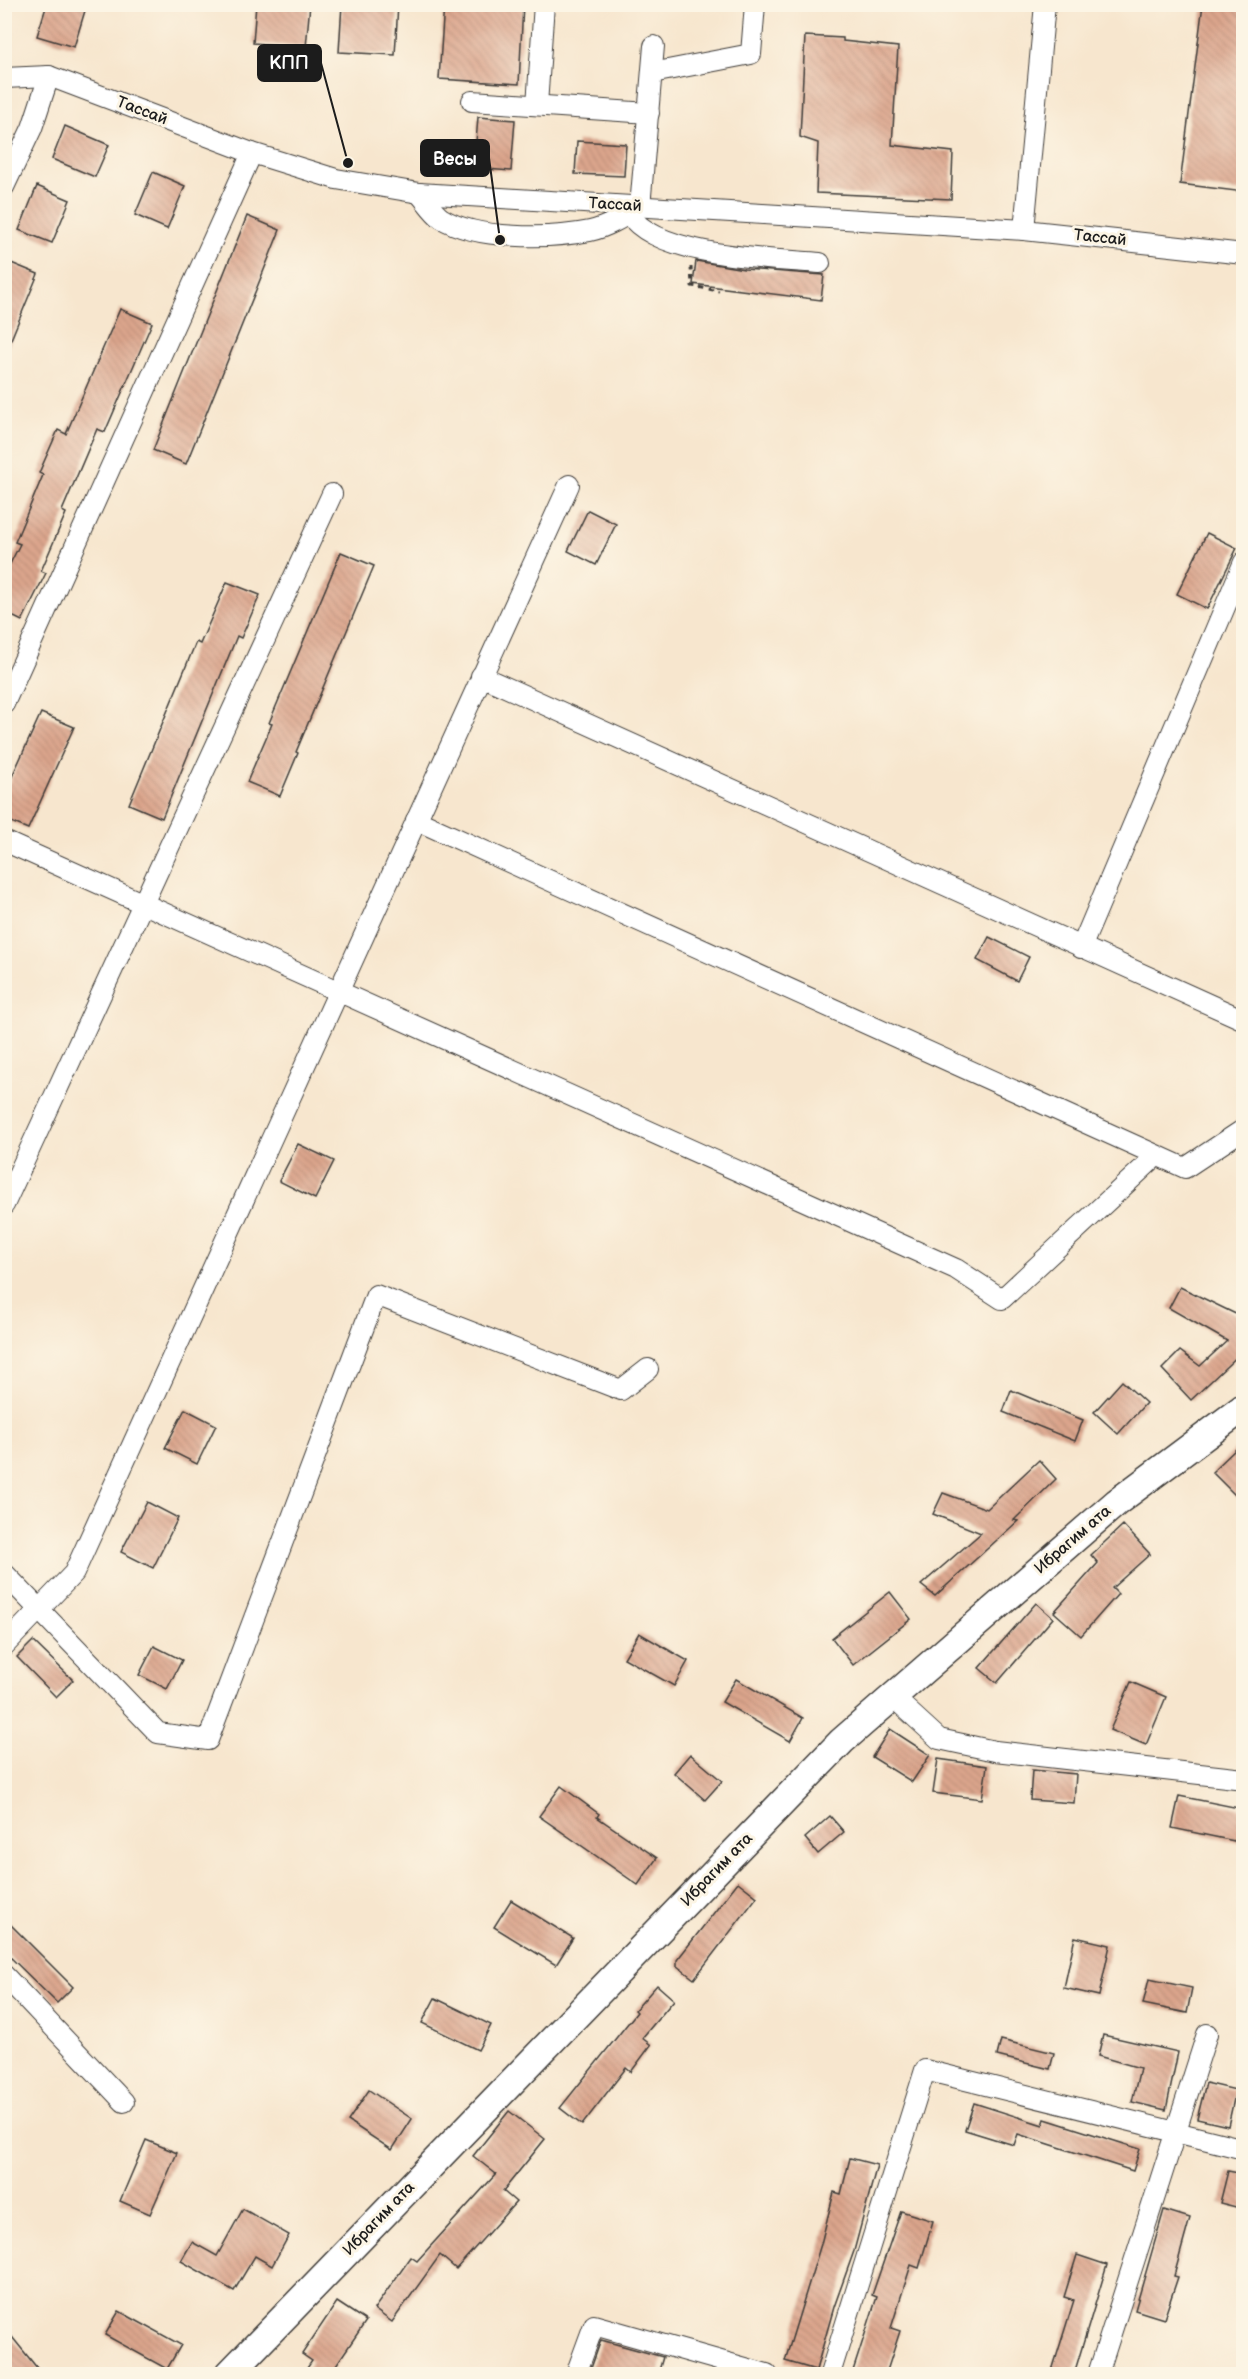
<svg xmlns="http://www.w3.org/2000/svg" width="1248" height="2379" font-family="'Balsamiq Sans',sans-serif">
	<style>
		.building { fill: url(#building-back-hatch) }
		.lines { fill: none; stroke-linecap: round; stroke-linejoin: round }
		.street-casing { stroke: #3d3a37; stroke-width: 22 }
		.secondary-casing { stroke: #3d3a37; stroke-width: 30 }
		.path { stroke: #3d3a37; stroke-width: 3; stroke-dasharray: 4.5 4.5; stroke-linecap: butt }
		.street { stroke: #fff; stroke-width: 20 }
		.secondary { stroke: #fff; stroke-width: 27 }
		.labels { text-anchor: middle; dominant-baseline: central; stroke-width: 6; stroke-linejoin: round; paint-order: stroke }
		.street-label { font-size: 16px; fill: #1c1c1c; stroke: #fcf5e5 }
		.leader { fill: none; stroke: #1c1c1c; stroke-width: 2 }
		.callout-dot { fill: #1c1c1c; stroke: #fcf5e5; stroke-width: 2 }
		.callout { fill: #1c1c1c; stroke: #1c1c1c; stroke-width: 2 }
		.callout-label { font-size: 18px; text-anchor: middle; font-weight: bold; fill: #fff }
	</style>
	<defs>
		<pattern id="building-back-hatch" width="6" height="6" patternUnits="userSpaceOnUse" patternTransform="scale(1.5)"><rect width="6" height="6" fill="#dba58c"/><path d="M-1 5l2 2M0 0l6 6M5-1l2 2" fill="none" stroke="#bb8d78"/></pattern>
	</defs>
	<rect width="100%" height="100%" fill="#fcf5e5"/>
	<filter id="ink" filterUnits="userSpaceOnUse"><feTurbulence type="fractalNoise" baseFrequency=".0167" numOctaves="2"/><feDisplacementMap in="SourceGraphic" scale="12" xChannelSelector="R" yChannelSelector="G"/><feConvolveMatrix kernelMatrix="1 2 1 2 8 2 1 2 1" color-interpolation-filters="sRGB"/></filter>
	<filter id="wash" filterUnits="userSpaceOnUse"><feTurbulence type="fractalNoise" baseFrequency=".008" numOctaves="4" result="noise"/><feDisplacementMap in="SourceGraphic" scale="24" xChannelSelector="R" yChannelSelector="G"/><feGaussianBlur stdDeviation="1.35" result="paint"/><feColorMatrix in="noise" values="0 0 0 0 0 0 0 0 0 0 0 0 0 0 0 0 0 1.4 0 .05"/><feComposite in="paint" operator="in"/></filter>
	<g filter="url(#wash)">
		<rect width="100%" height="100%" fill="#f7e6ce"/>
		<g id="blocks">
			<g class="building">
				<path d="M 47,4 L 87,4 L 74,47 L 37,36 Z"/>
				<path d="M 256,4 L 310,4 L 306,47 L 253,43 Z"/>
				<path d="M 342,4 L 398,4 L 395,55 L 339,52 Z"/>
				<path d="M 444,4 L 523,4 L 519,84 L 439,79 Z"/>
				<path d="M 1203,4 L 1244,4 L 1244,192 L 1180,184 Z"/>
				<path d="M 805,36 L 843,38 L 843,41 L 898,47 L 892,145 L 953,152 L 951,199 L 816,193 L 818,143 L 800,137 Z"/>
				<path d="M 478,117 L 515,120 L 511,171 L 474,168 Z"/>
				<path d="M 65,126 L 109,145 L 95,177 L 52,159 Z"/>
				<path d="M 577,141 L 626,144 L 624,176 L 575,174 Z"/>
				<path d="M 153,172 L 185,186 L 167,229 L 135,215 Z"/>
				<path d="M 37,186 L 70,200 L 52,243 L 19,230 Z"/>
				<path d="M 247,216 L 280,230 L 186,464 L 153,450 Z"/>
				<path d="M 4,260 L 38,274 L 5,354 L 4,354 Z"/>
				<path d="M 696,261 L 744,269 L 824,275 L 821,300 L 693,284 Z"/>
				<path d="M 120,309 L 152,323 L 105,432 L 97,429 L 62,511 L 66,513 L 41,571 L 46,573 L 22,621 L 4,612 L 4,576 L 20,544 L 15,542 L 43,475 L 39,473 L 58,430 L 66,434 Z"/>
				<path d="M 588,510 L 616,524 L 596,565 L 568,551 Z"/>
				<path d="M 1207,533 L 1237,548 L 1207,609 L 1177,594 Z"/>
				<path d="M 341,552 L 374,566 L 296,752 L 298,753 L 280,796 L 247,782 L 272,724 L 269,723 Z"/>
				<path d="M 227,582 L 260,595 L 241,638 L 237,636 L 162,818 L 129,804 L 196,642 L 200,644 Z"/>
				<path d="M 41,713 L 74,727 L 28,829 L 4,819 L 4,794 Z"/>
				<path d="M 989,937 L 1029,957 L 1017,981 L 977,960 Z"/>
				<path d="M 298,1144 L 334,1161 L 315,1199 L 279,1181 Z"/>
				<path d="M 1180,1287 L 1244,1318 L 1244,1350 L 1191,1400 L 1162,1369 L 1180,1351 L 1200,1366 L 1227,1341 L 1169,1308 Z"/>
				<path d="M 1122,1381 L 1146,1403 L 1118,1434 L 1094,1412 Z"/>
				<path d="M 1011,1390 L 1083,1420 L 1075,1441 L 1003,1412 Z"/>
				<path d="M 185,1409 L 216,1425 L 197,1464 L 165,1448 Z"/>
				<path d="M 1236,1449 L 1244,1456 L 1244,1504 L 1212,1472 Z"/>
				<path d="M 1039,1460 L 1056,1479 L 1014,1520 L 1018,1521 L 935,1596 L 921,1585 L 981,1533 L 933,1514 L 943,1493 L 987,1509 Z"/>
				<path d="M 147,1502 L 178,1518 L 153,1568 L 121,1552 Z"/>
				<path d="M 1123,1525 L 1150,1554 L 1112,1588 L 1118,1594 L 1081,1636 L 1054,1612 L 1098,1563 L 1091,1555 Z"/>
				<path d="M 890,1592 L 911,1619 L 853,1665 L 832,1638 Z"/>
				<path d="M 1036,1603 L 1053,1618 L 997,1683 L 979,1668 Z"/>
				<path d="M 639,1633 L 688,1661 L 674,1686 L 624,1658 Z"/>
				<path d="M 33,1641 L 73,1680 L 56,1697 L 17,1657 Z"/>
				<path d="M 154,1646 L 182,1660 L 167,1689 L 139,1675 Z"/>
				<path d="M 736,1679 L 803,1718 L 790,1741 L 722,1702 Z"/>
				<path d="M 1131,1682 L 1166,1697 L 1146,1745 L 1110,1730 Z"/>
				<path d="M 890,1729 L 930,1755 L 912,1782 L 872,1757 Z"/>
				<path d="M 690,1754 L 722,1781 L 705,1800 L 674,1773 Z"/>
				<path d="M 938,1759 L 987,1766 L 982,1799 L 933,1793 Z"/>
				<path d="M 1032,1770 L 1076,1774 L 1074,1803 L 1030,1800 Z"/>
				<path d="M 561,1786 L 599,1814 L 597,1817 L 657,1858 L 638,1885 L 539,1816 Z"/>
				<path d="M 1179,1796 L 1244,1809 L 1244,1843 L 1172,1828 Z"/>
				<path d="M 830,1816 L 844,1832 L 818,1854 L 805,1838 Z"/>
				<path d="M 738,1882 L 757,1897 L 694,1979 L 677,1966 L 677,1960 Z"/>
				<path d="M 511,1900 L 573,1938 L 556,1965 L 494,1927 Z"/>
				<path d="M 4,1918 L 73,1987 L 57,2003 L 4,1951 Z"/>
				<path d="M 1075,1937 L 1110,1945 L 1099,1996 L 1064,1988 Z"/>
				<path d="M 1149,1979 L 1192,1988 L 1187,2013 L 1143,2004 Z"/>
				<path d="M 657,1985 L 674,2000 L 642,2038 L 651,2045 L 631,2072 L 626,2068 L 582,2125 L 560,2108 L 637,2012 L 635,2010 Z"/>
				<path d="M 435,1998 L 491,2025 L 478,2050 L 422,2023 Z"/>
				<path d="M 1103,2035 L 1178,2052 L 1166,2110 L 1132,2102 L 1140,2068 L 1098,2056 Z"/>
				<path d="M 1001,2040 L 1054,2053 L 1050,2069 L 997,2056 Z"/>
				<path d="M 1206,2083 L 1236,2090 L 1228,2126 L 1197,2119 Z"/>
				<path d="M 369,2090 L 412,2119 L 392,2150 L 348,2121 Z"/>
				<path d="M 974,2103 L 1043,2125 L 1045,2119 L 1140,2149 L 1133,2171 L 1018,2134 L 1014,2145 L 965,2130 Z"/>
				<path d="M 509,2111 L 545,2139 L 503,2191 L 516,2202 L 456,2269 L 440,2255 L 392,2322 L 374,2309 L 411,2257 L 417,2261 L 496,2174 L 473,2156 Z"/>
				<path d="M 146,2140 L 177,2153 L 150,2214 L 120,2201 Z"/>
				<path d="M 850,2158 L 877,2165 L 854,2251 L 834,2307 L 816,2370 L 785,2361 L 821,2244 L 834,2192 L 841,2194 Z"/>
				<path d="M 1228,2171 L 1244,2174 L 1244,2209 L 1220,2203 Z"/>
				<path d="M 243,2209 L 289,2235 L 272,2266 L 255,2256 L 234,2291 L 181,2261 L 192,2242 L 217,2256 Z"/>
				<path d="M 1164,2210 L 1190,2218 L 1174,2276 L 1178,2277 L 1164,2319 L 1135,2310 Z"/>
				<path d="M 901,2211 L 933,2221 L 919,2268 L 911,2265 L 891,2328 L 900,2331 L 886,2374 L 852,2374 L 877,2297 L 872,2295 Z"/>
				<path d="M 1077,2255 L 1107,2265 L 1074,2374 L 1051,2374 L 1074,2300 L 1064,2297 Z"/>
				<path d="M 337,2302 L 366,2321 L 330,2374 L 303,2374 L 312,2361 L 302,2354 Z"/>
				<path d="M 119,2311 L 181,2345 L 167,2369 L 105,2335 Z"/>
				<path d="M 4,2327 L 42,2374 L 16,2374 L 4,2360 Z"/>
				<path d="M 601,2340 L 663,2357 L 658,2374 L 589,2374 Z"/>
			</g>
		</g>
	</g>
	<g filter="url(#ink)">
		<use href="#blocks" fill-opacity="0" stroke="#3d3a37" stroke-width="1.5"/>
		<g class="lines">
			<g class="street-casing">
				<g id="street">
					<path d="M 652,73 L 751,54 L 755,4"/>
					<path d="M 4,78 L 49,76 L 252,153 L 336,179 L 419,193 L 1024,230 L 1244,254"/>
					<path d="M 472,101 L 649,113"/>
					<path d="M 537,105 L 544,4"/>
					<path d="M 4,187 L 32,128 L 49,76"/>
					<path d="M 419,193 C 426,201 433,212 441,218 C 476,240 550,239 590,231 C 608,227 625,216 640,207 L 654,46"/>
					<path d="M 629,214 C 656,257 772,259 820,263"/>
					<path d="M 1024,230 L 1045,4"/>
					<path d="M 481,676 L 1244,1020"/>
					<path d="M 4,704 L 252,153"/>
					<path d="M 416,820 L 1185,1168 L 1244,1129"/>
					<path d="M 4,841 L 956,1269 L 1002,1299 L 1156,1156"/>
					<path d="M 1081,948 L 1244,562"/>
					<path d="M 4,1205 L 332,494"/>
					<path d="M 4,1573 L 158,1733 L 208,1740 L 376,1295 L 621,1390 L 648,1369"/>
					<path d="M 4,1646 L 74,1573 L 569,485"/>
					<path d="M 893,1697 L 939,1739 L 995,1751 L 1244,1779"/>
					<path d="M 4,1975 L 124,2102"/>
					<path d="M 576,2374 L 594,2325 L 767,2374"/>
					<path d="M 830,2374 L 925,2070 L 1244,2149"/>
					<path d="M 1098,2374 L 1207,2034"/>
				</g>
			</g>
			<g class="secondary-casing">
				<path id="secondary" d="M 229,2374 L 842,1741 L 1117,1502 L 1244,1407"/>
			</g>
			<path class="path" d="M 691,267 L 692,286 L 719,291"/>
			<use href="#street" class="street"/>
			<use href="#secondary" class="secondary"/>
		</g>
	</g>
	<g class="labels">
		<g class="street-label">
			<text transform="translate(142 111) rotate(21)">Тассай</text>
			<text transform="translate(615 205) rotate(3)">Тассай</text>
			<text transform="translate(1100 238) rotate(6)">Тассай</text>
			<text transform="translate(1073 1540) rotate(-41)">Ибрагим ата</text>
			<text transform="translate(717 1870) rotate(-46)">Ибрагим ата</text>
			<text transform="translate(379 2219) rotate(-46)">Ибрагим ата</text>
		</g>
	</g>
	<path class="leader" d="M348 163L321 63M500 240L489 158"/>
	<g class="callout-dot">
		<circle cx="348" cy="163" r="6"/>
		<circle cx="500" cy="240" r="6"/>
	</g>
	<g class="callout">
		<rect x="258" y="45" width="63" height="36" rx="6"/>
		<rect x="421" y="140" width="68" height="36" rx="6"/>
	</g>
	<g class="callout-label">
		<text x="289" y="69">КПП</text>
		<text x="455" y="165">Весы</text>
	</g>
	<rect width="1248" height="2379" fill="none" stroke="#fcf5e5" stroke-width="24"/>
</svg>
